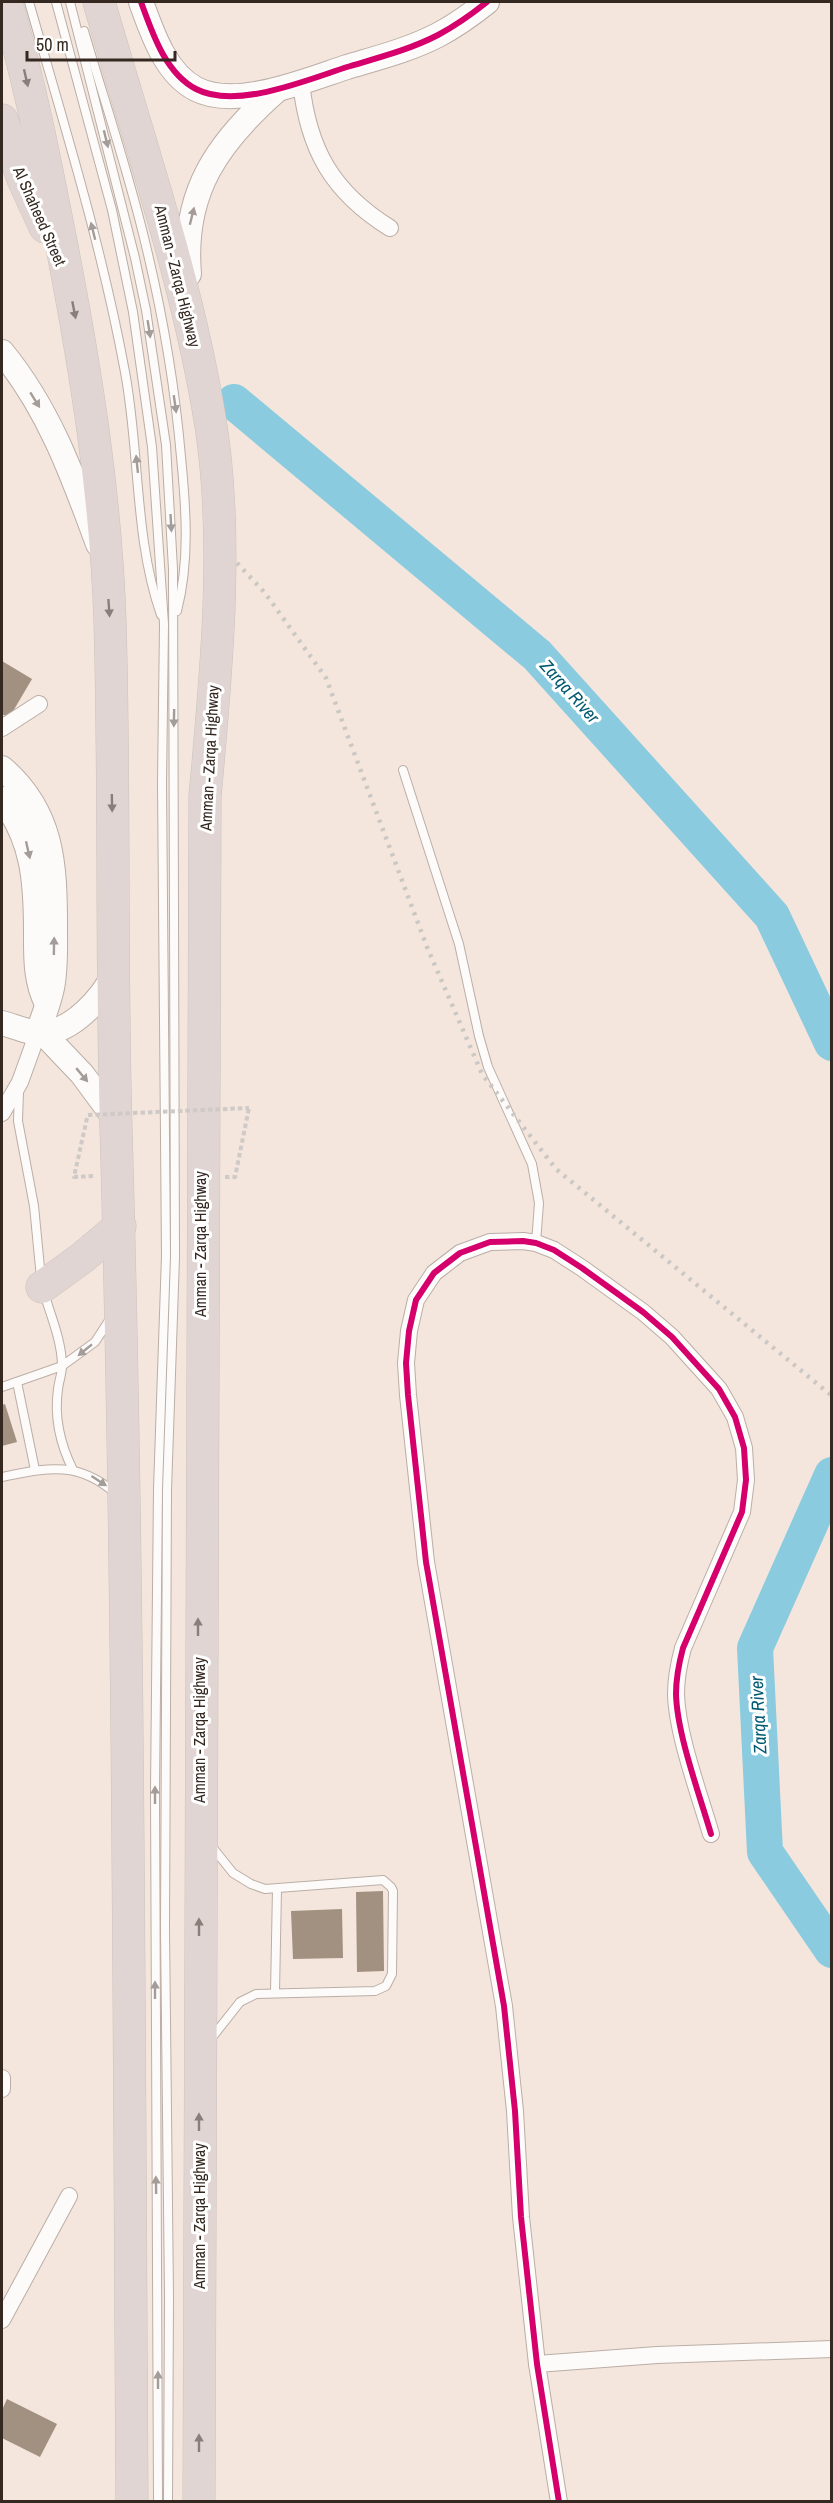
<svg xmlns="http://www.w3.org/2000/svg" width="833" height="2503" font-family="'Archivo Narrow',sans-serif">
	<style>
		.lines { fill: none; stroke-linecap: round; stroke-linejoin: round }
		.river { stroke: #8acbe0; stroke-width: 36 }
		.building { fill: #a29081 }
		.lane-casing { stroke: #baaea6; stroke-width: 10 }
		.street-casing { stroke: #baaea6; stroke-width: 18 }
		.secondary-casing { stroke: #baaea6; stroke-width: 26 }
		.highway-casing { stroke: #cac3bd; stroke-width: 33 }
		.path { stroke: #cfcac7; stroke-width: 4; stroke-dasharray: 4.5 3; stroke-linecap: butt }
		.lane { stroke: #fdfbfa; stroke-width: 8 }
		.street { stroke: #fdfbfa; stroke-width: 16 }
		.secondary { stroke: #fdfbfa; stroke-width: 24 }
		.highway { stroke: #e0d5d3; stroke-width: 32 }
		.rail { stroke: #cac7c4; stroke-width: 4.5; stroke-dasharray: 3 6; stroke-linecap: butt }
		.path-bridge { stroke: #cfcac7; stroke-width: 4; stroke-dasharray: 4.5 3; stroke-linecap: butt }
		.cycleway-casing { stroke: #fff; stroke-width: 10 }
		.cycleway { stroke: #d6006c; stroke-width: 6 }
		.oneway { fill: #8a7e7a }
		.oneway2 { fill: #a39c98 }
		.labels { text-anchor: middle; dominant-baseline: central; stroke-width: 6; stroke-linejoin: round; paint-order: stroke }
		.street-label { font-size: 16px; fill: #342820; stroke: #fff }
		.water-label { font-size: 18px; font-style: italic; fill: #025a71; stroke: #fff }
	</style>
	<rect width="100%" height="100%" fill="#f4e6dc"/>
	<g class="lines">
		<g class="river">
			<path d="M 234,402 L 537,655 L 772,916 L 832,1043"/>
			<path d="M 832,1475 L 755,1648 L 765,1852 L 832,1950"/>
		</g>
	</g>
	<g class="building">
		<path d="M 2,661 L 32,679 L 9,718 L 2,714 Z"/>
		<path d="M 5,1404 L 17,1442 L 2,1446 L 2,1405 Z"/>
		<path d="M 383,1891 L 384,1971 L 357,1972 L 356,1892 Z"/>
		<path d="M 342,1909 L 343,1958 L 293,1959 L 291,1911 Z"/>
		<path d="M 7,2399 L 57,2424 L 40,2457 L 2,2438 L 2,2410 Z"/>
	</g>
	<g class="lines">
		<g class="lane-casing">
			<g id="lane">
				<path d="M 29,2 C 64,124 102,247 125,372 C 140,452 134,538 161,615"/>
				<path d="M 56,2 L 112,210 L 133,312 L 152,447 L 164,624 L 162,784 L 166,1256 L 158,1489 L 155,1792 L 158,2502"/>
				<path d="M 70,2 L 135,258 L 146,310 L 166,445 L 173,569 L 175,1257 L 167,1490 L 165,1929 L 169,2297 L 168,2502"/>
				<path d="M 84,31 C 105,103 130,176 147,250 C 163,317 175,387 181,457 C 186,507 190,561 177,611"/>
				<path d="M 403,770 L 459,944 L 479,1036 L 488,1067 L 532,1164 L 539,1203 L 536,1243"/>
				<path d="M 19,1091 L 18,1121 L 34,1206 L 41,1278"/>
				<path d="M 44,1293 C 51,1316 62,1342 62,1366 C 62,1373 59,1381 58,1389 C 54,1417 60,1444 73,1470"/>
				<path d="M 17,1382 L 35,1470"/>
				<path d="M 2,1387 L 62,1366 L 95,1342 L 110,1319"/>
				<path d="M 2,1477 C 47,1468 78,1460 116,1494"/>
				<path d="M 209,1843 L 233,1873 L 251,1884 L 265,1889 L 383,1880 L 391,1887 L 393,1891 L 392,1974 L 386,1986 L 375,1991 L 256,1994 L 240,2002 L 210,2040"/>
				<path d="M 275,1992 L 277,1889"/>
			</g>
		</g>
		<g class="street-casing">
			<g id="street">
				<path d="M 301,82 C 308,149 332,192 390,228"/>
				<path d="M 2,728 L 39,704"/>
				<path d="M 2,1113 L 20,1082 L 38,1032"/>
				<path d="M 2,2078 L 2,2089"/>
				<path d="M 2,2320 L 69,2196"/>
				<path d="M 537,2364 L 657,2355 L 832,2349"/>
				<path d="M 559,2502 L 537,2364 L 521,2217 L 515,2111 L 504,2006 L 426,1562 L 408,1395 L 406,1363 L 409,1331 L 416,1300 L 434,1273 L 460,1253 L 490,1242 L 523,1241 L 536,1243 L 554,1250 L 582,1268 L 643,1312 L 672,1337 L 719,1389 L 735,1417 L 744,1448 L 746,1480 L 742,1512 L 683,1648 C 679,1663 676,1678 676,1694 C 677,1734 699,1793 711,1834"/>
			</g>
		</g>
		<g class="secondary-casing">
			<g id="secondary">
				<path d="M 141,2 C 152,32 165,73 196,89 C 236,110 307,80 347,67 C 377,58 409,50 438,35 C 455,26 472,14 487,2"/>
				<path d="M 189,274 C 182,192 218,142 277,90"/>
				<path d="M 2,352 C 49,409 73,476 98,544"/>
				<path d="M 2,768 C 53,812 55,864 55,928 C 55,947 56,968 52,988 C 49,1003 43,1017 38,1032"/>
				<path d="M 2,799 C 33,839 36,881 36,931 C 36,957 35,980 47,1004"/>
				<path d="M 2,1023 C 14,1026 31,1034 43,1033 C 73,1031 102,998 114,974"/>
				<path d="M 43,1033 L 82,1074 L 116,1120"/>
			</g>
		</g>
		<g class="highway-casing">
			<g id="highway">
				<path d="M 6,2 C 30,82 46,165 62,247 C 86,371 106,497 110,622 C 115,790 111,959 116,1127 C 129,1585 129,2043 132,2502"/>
				<path d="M 99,2 C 139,142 188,281 211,426 C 229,542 216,678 205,796 C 199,1364 199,1933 199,2502"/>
				<path d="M 2,120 L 23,179 L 45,227"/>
				<path d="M 42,1287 L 82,1258 L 120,1226"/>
			</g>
		</g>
		<g class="path">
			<path d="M 87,1118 L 74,1177 L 93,1176"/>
			<path d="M 225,1177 L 235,1177 L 249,1108"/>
		</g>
		<use href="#lane" class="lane"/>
		<use href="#street" class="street"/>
		<use href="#secondary" class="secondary"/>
		<use href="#highway" class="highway"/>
		<path class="rail" d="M 237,563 L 265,593 L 326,678 L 427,947 L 482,1074 L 556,1169 L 832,1396"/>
		<path class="path-bridge" d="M 88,1115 L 249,1108"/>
		<g class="cycleway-casing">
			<g id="cycleway">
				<path d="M 141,2 C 152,32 165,73 196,89 C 236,110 307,80 347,67 C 377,58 409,50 438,35 C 455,26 472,14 487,2"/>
				<path d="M 559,2502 L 537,2364 L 521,2217 L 515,2111 L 504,2006 L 426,1562 L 408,1395 L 406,1363 L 409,1331 L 416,1300 L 434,1273 L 460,1253 L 490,1242 L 523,1241 L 536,1243 L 554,1250 L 582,1268 L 643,1312 L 672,1337 L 719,1389 L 735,1417 L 744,1448 L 746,1480 L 742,1512 L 683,1648 C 679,1663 676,1678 676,1694 C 677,1734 699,1793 711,1834"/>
			</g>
		</g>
		<use href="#cycleway" class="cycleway"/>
	</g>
	<defs><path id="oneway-solid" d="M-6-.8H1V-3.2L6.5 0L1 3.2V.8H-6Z" transform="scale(1.5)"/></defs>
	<g class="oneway">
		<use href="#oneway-solid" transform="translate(26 78) rotate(77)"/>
		<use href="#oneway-solid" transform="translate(74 310) rotate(79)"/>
		<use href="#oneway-solid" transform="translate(109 608) rotate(86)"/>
		<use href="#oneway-solid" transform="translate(112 803) rotate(89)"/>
		<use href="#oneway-solid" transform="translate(198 1627) rotate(-90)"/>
		<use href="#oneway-solid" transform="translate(199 1927) rotate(-90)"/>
		<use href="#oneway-solid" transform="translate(199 2122) rotate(-90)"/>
		<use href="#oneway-solid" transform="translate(199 2443) rotate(-90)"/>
	</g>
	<g class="oneway2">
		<use href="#oneway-solid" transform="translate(106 139) rotate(76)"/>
		<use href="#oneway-solid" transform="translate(192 216) rotate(-76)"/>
		<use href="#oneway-solid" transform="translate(93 231) rotate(-104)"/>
		<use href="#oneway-solid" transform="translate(149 329) rotate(81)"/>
		<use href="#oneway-solid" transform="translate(35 400) rotate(58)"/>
		<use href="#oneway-solid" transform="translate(175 404) rotate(82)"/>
		<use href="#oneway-solid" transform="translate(137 464) rotate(-96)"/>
		<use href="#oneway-solid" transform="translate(171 523) rotate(87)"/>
		<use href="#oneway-solid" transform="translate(174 718) rotate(91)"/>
		<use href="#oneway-solid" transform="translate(28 850) rotate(77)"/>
		<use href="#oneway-solid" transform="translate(54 946) rotate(-89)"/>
		<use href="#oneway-solid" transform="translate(82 1075) rotate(50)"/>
		<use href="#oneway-solid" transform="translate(85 1350) rotate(141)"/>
		<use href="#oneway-solid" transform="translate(99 1481) rotate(33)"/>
		<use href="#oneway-solid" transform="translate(155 1795) rotate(-90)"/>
		<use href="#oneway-solid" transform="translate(155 1990) rotate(-90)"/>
		<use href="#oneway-solid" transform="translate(156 2185) rotate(-91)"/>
		<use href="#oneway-solid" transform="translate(158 2380) rotate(-90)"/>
	</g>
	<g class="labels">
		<g class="street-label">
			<text transform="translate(40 216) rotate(66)">Al Shaheed Street</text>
			<text transform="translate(178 276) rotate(76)">Amman - Zarqa Highway</text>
			<text transform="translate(209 758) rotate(-87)">Amman - Zarqa Highway</text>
			<text transform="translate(200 1244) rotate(-90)">Amman - Zarqa Highway</text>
			<text transform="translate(199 1730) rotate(-90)">Amman - Zarqa Highway</text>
			<text transform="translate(199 2216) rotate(-90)">Amman - Zarqa Highway</text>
		</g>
		<g class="water-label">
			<text transform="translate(570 691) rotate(48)">Zarqa River</text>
			<text transform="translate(758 1715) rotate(-93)">Zarqa River</text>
		</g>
	</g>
	<rect width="833" height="2503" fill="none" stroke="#342820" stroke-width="6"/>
	<path d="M27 51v9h148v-9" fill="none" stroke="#342820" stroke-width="3"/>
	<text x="36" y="51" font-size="18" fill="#342820" stroke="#ffffff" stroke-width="4.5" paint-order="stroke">50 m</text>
</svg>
